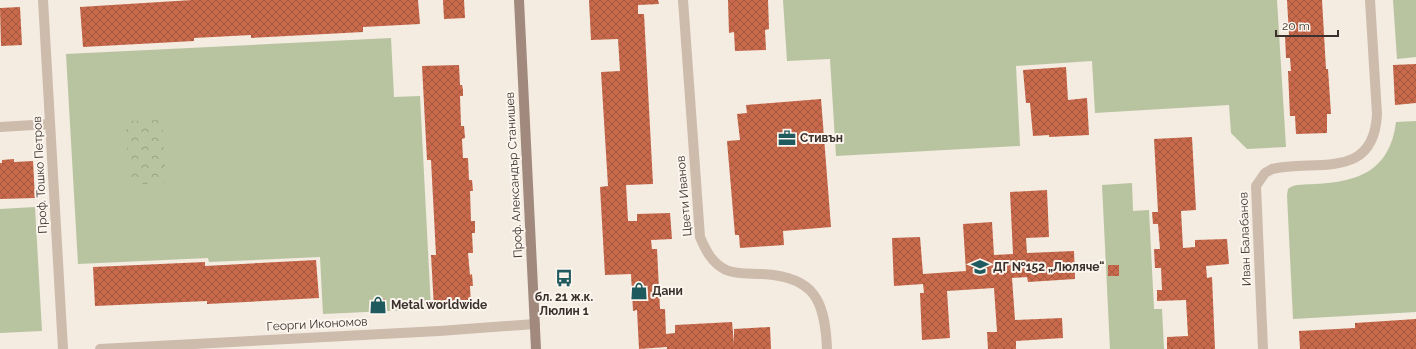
<svg xmlns="http://www.w3.org/2000/svg" width="1416" height="349" font-family="Raleway,sans-serif">
	<style>
		.grass { fill: #b8c4a0 }
		.forest { fill: url(#forest-crowns) }
		.building { fill: url(#building-cross-hatch) }
		.lines { fill: none; stroke-linecap: round; stroke-linejoin: round }
		.street { stroke: #cdbbac; stroke-width: 10 }
		.secondary { stroke: #a18a7d; stroke-width: 10 }
		.labels { text-anchor: middle; dominant-baseline: central; stroke-width: 4; stroke-linejoin: round; paint-order: stroke }
		.poi-label { font-size: 12px; font-weight: bold; fill: #3b302b; stroke: #fbf5ee; text-anchor: start }
		.street-label { font-size: 12px; fill: #3b302b; stroke: #fbf5ee }
	</style>
	<defs>
		<pattern id="forest-crowns" width="20" height="18" patternUnits="userSpaceOnUse"><rect width="20" height="18" fill="#b8c4a0"/><path d="M2 6a3 3 0 1 1 6 0M12 15a3 3 0 1 1 6 0" fill="none" stroke="#97a083"/></pattern>
		<pattern id="building-cross-hatch" width="8" height="8" patternUnits="userSpaceOnUse"><rect width="8" height="8" fill="#c8694b"/><path d="M0 0l8 8M0 8l8-8" fill="none" stroke="#a4573f"/></pattern>
	</defs>
	<rect width="100%" height="100%" fill="#f4ebe1"/>
	<g class="grass">
		<path d="M 783,0 L 1277,0 L 1286,147 L 1247,149 L 1231,133 L 1229,105 L 1095,113 L 1092,61 L 1016,66 L 1020,146 L 836,156 L 830,59 L 787,61 Z"/>
		<path d="M 1393,0 L 1416,0 L 1416,57 L 1397,59 Z"/>
		<path d="M 391,38 L 394,97 L 420,96 L 431,309 L 323,314 L 320,257 L 209,262 L 208,258 L 78,264 L 66,54 Z"/>
		<path d="M 1416,121 L 1416,312 L 1293,319 L 1287,195 L 1288,189 C 1295,183 1306,185 1315,184 C 1358,182 1390,171 1396,122 Z"/>
		<path d="M 1132,183 L 1133,211 L 1149,210 L 1154,309 L 1162,309 L 1164,349 L 1110,349 L 1102,185 Z"/>
		<path d="M 35,207 L 42,331 L 0,333 L 0,209 Z"/>
	</g>
	<path class="forest" d="M 162,120 L 166,183 L 129,185 L 126,121 Z"/>
	<g class="building">
		<path d="M 192,0 L 418,0 L 420,24 L 363,27 L 363,32 L 251,38 L 251,35 L 194,38 L 194,41 L 83,47 L 80,7 Z"/>
		<path d="M 443,0 L 464,0 L 465,18 L 444,19 Z"/>
		<path d="M 589,0 L 658,0 L 659,4 L 638,5 L 638,14 L 644,14 L 653,184 L 626,185 L 628,221 L 637,221 L 637,214 L 670,213 L 672,239 L 651,240 L 652,249 L 657,249 L 660,309 L 665,309 L 666,334 L 675,333 L 675,325 L 732,322 L 734,344 L 734,329 L 770,327 L 771,349 L 667,349 L 667,347 L 639,349 L 637,310 L 633,311 L 631,274 L 605,275 L 600,187 L 608,186 L 601,72 L 620,71 L 618,39 L 591,40 Z"/>
		<path d="M 728,0 L 768,0 L 769,29 L 765,30 L 766,50 L 735,51 L 734,32 L 729,33 Z"/>
		<path d="M 1287,0 L 1322,0 L 1326,69 L 1328,69 L 1331,114 L 1327,114 L 1327,133 L 1296,134 L 1295,116 L 1290,116 L 1288,71 L 1291,71 L 1290,58 L 1286,58 L 1285,35 L 1289,35 Z"/>
		<path d="M 20,7 L 22,45 L 1,46 L 0,8 Z"/>
		<path d="M 1416,64 L 1416,103 L 1395,105 L 1393,65 Z"/>
		<path d="M 459,65 L 460,85 L 462,85 L 463,90 L 463,96 L 460,96 L 461,126 L 464,126 L 465,138 L 462,139 L 463,158 L 468,158 L 469,180 L 472,180 L 473,191 L 470,191 L 471,221 L 475,221 L 475,233 L 472,233 L 473,253 L 468,253 L 470,275 L 472,274 L 473,286 L 470,286 L 471,306 L 434,308 L 431,255 L 436,255 L 431,160 L 427,160 L 422,66 Z"/>
		<path d="M 1066,67 L 1068,100 L 1087,98 L 1089,135 L 1049,137 L 1049,135 L 1033,136 L 1030,103 L 1026,103 L 1023,70 Z"/>
		<path d="M 821,99 L 831,227 L 783,231 L 784,245 L 740,248 L 739,235 L 735,235 L 727,141 L 740,140 L 737,114 L 747,113 L 746,105 Z"/>
		<path d="M 1192,137 L 1196,210 L 1181,211 L 1183,248 L 1195,247 L 1195,240 L 1227,239 L 1229,264 L 1206,266 L 1207,278 L 1212,277 L 1215,349 L 1167,349 L 1167,337 L 1188,336 L 1186,300 L 1157,301 L 1157,290 L 1162,290 L 1161,268 L 1155,268 L 1154,249 L 1160,249 L 1158,224 L 1153,224 L 1152,212 L 1158,212 L 1154,139 Z"/>
		<path d="M 14,159 L 14,162 L 33,161 L 35,198 L 0,199 L 0,163 L 2,163 L 2,160 Z"/>
		<path d="M 1047,190 L 1049,237 L 1026,238 L 1027,253 L 1074,251 L 1075,279 L 1028,282 L 1027,277 L 1012,278 L 1015,320 L 1062,318 L 1063,338 L 1016,341 L 1016,349 L 988,349 L 987,332 L 997,332 L 994,288 L 947,291 L 950,338 L 922,340 L 920,293 L 924,293 L 923,284 L 894,286 L 892,238 L 920,237 L 923,274 L 966,271 L 963,224 L 992,222 L 994,255 L 1013,254 L 1010,192 Z"/>
		<path d="M 316,260 L 319,298 L 207,304 L 207,301 L 95,306 L 93,267 L 205,262 L 205,266 Z"/>
		<rect x="1108" y="265" width="11" height="11"/>
		<path d="M 385,299 L 385,309 L 371,310 L 371,300 Z"/>
		<path d="M 1416,319 L 1416,349 L 1300,349 L 1299,331 L 1355,328 L 1355,323 Z"/>
	</g>
	<g class="lines">
		<g class="street">
			<path d="M 43,0 L 63,349"/>
			<path d="M 683,0 L 700,237 C 706,251 712,263 726,270 C 738,275 751,273 763,274 C 815,277 825,301 827,349"/>
			<path d="M 0,127 L 50,124"/>
			<path d="M 100,349 L 439,331 L 535,324"/>
			<path d="M 1263,349 L 1256,186 L 1265,173 L 1272,169 C 1316,159 1374,181 1377,114 L 1370,0"/>
		</g>
		<path class="secondary" d="M 519,0 L 536,349"/>
	</g>
	<defs>
		<g id="office-bare" transform="scale(1.38)"><path d="M-6-3h4V-5.5h4V-3h4V5H-6ZM-1-4.5V-3h2v-1.5ZM-6 0V1H6V0Z" fill="#1f5a5e" stroke="#fbf5ee" stroke-width="2.5" paint-order="stroke"/></g>
		<g id="school-bare" transform="scale(1.38)"><path d="M0-5L7-2L0 1L-7-2ZM-4 1L0 2.5L4 1V4Q0 6-4 4Z" fill="#1f5a5e" stroke="#fbf5ee" stroke-width="2.5" paint-order="stroke"/></g>
		<g id="bus-bare" transform="scale(1.38)"><path d="M-5-6H5V4H4V6H2V4H-2V6H-4V4H-5ZM-3.5-4V0h7V-4ZM-3.5 1.2v1.5H-2V1.2ZM2 1.2v1.5H3.5V1.2Z" fill="#1f5a5e" stroke="#fbf5ee" stroke-width="2.5" paint-order="stroke"/></g>
		<g id="shop-bare" transform="scale(1.38)"><path d="M-5-2.5h2.3a2.7 3.5 0 0 1 5.4 0H5L5.5 6h-11ZM-1.5-2.5h3a1.5 2.3 0 0 0-3 0Z" fill="#1f5a5e" stroke="#fbf5ee" stroke-width="2.5" paint-order="stroke"/></g>
	</defs>
	<g fill-rule="evenodd">
		<use href="#office-bare" x="787" y="138"/>
		<use href="#school-bare" x="980" y="267"/>
		<use href="#bus-bare" x="564" y="278"/>
		<use href="#shop-bare" x="639" y="291"/>
		<use href="#shop-bare" x="378" y="305"/>
	</g>
	<g class="labels">
		<g class="poi-label">
			<text x="800" y="138">Стивън</text>
			<text x="993" y="267">ДГ №152 „Люляче“</text>
			<text x="652" y="291">Дани</text>
			<text x="564" y="297" text-anchor="middle">бл. 21 ж.к.<tspan x="564" dy="14">Люлин 1</tspan></text>
			<text x="391" y="305">Metal worldwide</text>
		</g>
		<g class="street-label">
			<text transform="translate(40 175) rotate(-93)">Проф. Тошко Петров</text>
			<text transform="translate(514 175) rotate(-93)">Проф. Александър Станишев</text>
			<text transform="translate(684 196) rotate(-95)">Цвети Иванов</text>
			<text transform="translate(1245 239) rotate(-92)">Иван Балабанов</text>
			<text transform="translate(317 324) rotate(-3)">Георги Икономов</text>
		</g>
	</g>
	<path d="M1276 30v6h62v-6" fill="none" stroke="#3b302b" stroke-width="2"/>
	<text x="1282" y="30" font-size="12" fill="#3b302b" stroke="#fbf5ee" stroke-width="3" paint-order="stroke">20 m</text>
</svg>
